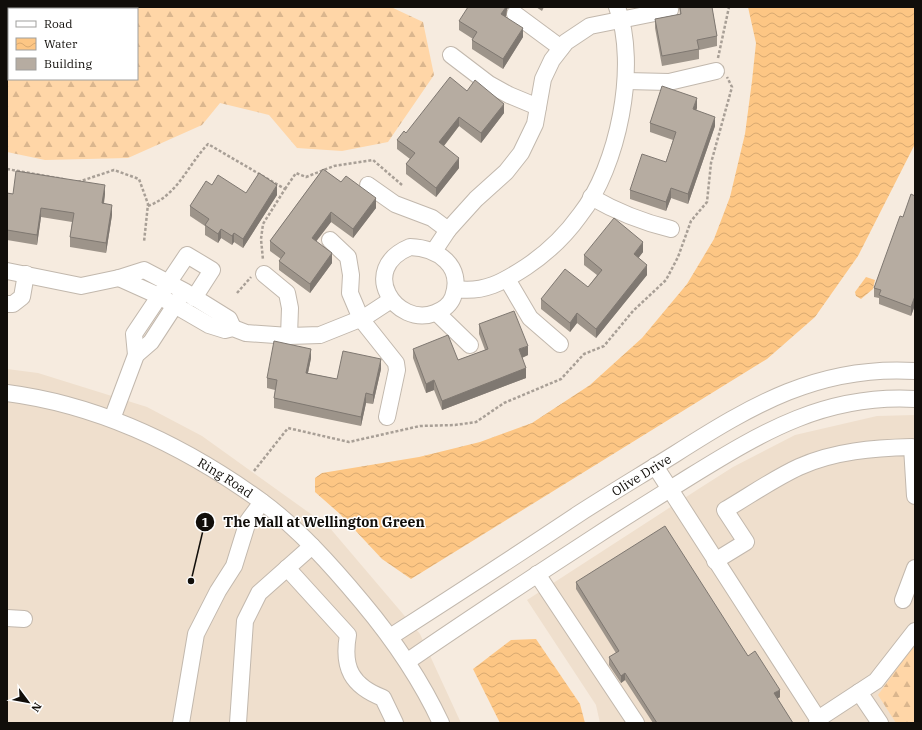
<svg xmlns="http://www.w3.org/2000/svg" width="922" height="730" font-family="'IBM Plex Serif',serif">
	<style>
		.built { fill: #efdfcd }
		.forest { fill: url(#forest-firs); fill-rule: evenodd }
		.water { fill: url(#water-waves) }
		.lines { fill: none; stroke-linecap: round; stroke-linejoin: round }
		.minor-casing { stroke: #c2b8ad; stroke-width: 18 }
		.path { stroke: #a89f96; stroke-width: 2.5; stroke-dasharray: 3 2; stroke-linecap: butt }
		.minor { stroke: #fff; stroke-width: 16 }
		.wall { fill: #9d948a }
		.shaded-wall { fill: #7f7871 }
		.building { fill: #b6aca1; stroke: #7f7871 }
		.labels { text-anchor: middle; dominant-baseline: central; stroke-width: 3; stroke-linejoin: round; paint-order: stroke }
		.street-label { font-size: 13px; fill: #110e0a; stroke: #fff }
		.leader { fill: none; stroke: #110e0a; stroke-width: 1.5 }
		.callout-dot { fill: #110e0a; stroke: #fff; stroke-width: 1.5 }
		.mark-label { font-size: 12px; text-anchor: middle; font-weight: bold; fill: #fff }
		.callout-label { font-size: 14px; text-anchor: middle; font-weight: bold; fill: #110e0a; stroke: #fff; stroke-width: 3; stroke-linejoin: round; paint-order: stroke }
	</style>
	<defs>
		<pattern id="forest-firs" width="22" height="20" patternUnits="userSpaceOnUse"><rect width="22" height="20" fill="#ffd6a7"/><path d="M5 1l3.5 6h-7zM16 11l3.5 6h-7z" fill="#dab68e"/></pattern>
		<pattern id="water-waves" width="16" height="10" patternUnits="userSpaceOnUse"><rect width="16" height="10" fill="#fdc684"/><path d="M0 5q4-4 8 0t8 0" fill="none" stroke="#d8a971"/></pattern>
	</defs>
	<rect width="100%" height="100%" fill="#f6ebdf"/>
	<g class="built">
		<path d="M 7,369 L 38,373 L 147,407 L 202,436 L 329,527 L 420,634 L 461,723 L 7,723 Z"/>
		<path d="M 915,415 L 915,647 L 900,723 L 600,723 L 596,705 L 527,600 L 700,488 L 733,467 L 795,435 L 877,416 Z"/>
	</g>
	<g class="forest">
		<path d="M 7,7 L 391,7 L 423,22 L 434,75 L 388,142 L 342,151 L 297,148 L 269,115 L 220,103 L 202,125 L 128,158 L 45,160 L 7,152 ZM 9,9 L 137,9 L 137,79 L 9,79 Z"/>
		<path d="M 915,644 L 915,723 L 896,723 L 878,695 Z"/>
	</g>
	<g class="water">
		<path d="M 748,7 L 915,7 L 915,144 L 858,256 L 815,317 L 767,359 L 411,579 L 382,559 L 340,514 L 315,492 L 315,478 L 322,473 L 419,457 L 480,442 L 532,423 L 590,385 L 642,338 L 687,284 L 714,239 L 730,197 L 745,134 L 752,81 L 756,43 Z"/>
		<path d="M 866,277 L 875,280 L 873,289 L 861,299 L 856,296 L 855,292 Z"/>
		<path d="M 536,639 L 580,704 L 585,723 L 500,723 L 473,669 L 511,640 Z"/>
	</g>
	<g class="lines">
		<g class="minor-casing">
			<g id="minor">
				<path d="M 515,14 L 561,48"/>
				<path d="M 451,55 L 489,84 L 509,95 L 538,107"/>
				<path d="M 626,81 L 669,82 L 716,71"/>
				<path d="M 368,185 L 395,204 L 432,218 L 448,230"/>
				<path d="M 591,197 C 617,212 642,222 671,229"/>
				<path d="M 330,240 L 348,257 L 351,275 L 350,293 L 361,319 L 396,363 L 397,370 L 387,417"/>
				<path d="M 410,247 C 438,248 464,266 453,297 C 450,305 443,310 435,313 C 396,328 357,269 410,247 Z"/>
				<path d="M 434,251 L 448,230 L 476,199 L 506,172 L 521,153 L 535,124 L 543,79 L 552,60 L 566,42 L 590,26 L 670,10"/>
				<path d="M 7,271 L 81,286 L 119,278 L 144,270 L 184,291 L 229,319 L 233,328"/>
				<path d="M 264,274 L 287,293 L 290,308 L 289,336"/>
				<path d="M 119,278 L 159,296 L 209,325 L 225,330 L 233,328 L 246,333 L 289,336 L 320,335 L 365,317 L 391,300"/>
				<path d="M 507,279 L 530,318 L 560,344"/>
				<path d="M 456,289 C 484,293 503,282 526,267 C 547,253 565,236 580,215 C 618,167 639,65 617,7"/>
				<path d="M 7,304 L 13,304 L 22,297 L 26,274"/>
				<path d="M 437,313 L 470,345"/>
				<path d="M 136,355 L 134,334 L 187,255 L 212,270 L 194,298"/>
				<path id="s1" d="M 7,393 C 99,405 186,447 261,501 C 299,529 332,566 362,602 C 393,639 420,678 441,723"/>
				<path d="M 112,419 L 136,355 L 151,342 L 181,296"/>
				<path d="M 655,466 L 818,719 L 817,723"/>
				<path d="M 715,561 L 746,542 L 725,510 C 749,496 773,479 799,467 C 834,451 874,448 912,447 L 915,496"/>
				<path d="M 287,568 L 348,635 C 342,668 352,686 383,698 L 395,723"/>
				<path d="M 537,574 L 636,723"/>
				<path d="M 903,600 L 915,568"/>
				<path d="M 7,618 L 24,619"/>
				<path id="s2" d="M 390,637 C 454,596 517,555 580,513 C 611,493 643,474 675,454 C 752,405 819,365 915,371"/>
				<path d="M 408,661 C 470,618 533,577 596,536 C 628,515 659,496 691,476 C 764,431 826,394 915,399"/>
				<path d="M 859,692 L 880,723"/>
				<path d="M 818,719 L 876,681 L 915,631"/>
				<path d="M 181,723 L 196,634 L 218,591 L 234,566 L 248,521 L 262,502"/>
				<path d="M 238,723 L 245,621 L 259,593 L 312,546"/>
			</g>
		</g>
		<g class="path">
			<path d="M 718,58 L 729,7"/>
			<path d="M 7,169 L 63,179"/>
			<path d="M 78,182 L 114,170 L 139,179 L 148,204 L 144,242"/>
			<path d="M 285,189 L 296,173 L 306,177 L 334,166 L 373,160 L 402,185"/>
			<path d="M 148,206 C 178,195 187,166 208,144 L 285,189 L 263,224 L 261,239 L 263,260"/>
			<path d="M 237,293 L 251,277"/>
			<path d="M 254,471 L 288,428 L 349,442 L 420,426 L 455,425 L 476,422 L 504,403 L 561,379 L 584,354 L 604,346 L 633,311 L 666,280 L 678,257 L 691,221 L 707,202 L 711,163 L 732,87 L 727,77"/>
		</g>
		<use href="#minor" class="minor"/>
	</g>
	<g class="wall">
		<path d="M 536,7 L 544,7 L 542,11 Z"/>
		<path d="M 679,7 L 712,7 L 717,36 L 717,46 L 699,50 L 699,59 L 662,66 L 655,28 L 655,19 L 680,14 Z"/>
		<path d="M 507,9 L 506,17 L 523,37 L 503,69 L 472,49 L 472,40 L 473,39 L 459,30 L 459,21 Z"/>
		<path d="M 467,91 L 504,113 L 481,143 L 459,126 L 444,146 L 459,168 L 436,197 L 406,174 L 406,164 L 410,159 L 397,149 L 397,140 Z"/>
		<path d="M 697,108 L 696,110 L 715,126 L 688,204 L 671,198 L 666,211 L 630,199 L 630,190 L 666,162 L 673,140 L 650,132 L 650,123 Z"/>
		<path d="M 323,169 L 376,208 L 353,238 L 331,222 L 316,241 L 332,263 L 310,293 L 279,270 L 279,261 L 281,259 L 270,251 L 270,241 Z"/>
		<path d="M 7,193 L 13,194 L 105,194 L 104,204 L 112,215 L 106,253 L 70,247 L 70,237 L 72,222 L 41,217 L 37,245 L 7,240 Z"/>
		<path d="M 246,193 L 277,195 L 243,248 L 234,242 L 232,245 L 221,238 L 218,243 L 205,235 L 205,226 L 190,216 L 190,206 Z"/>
		<path d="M 915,196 L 915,305 L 911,316 L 879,304 L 879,298 L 874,297 L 874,288 L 903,217 Z"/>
		<path d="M 643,252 L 638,258 L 647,275 L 596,338 L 577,323 L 570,332 L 541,309 L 541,299 L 588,287 L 597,275 L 584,265 L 584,255 Z"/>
		<path d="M 479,324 L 528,355 L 522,358 L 526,378 L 442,410 L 434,390 L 426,393 L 413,358 L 413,349 L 458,360 L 485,350 L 479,334 Z"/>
		<path d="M 311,358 L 308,373 L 337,379 L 381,369 L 373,404 L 366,403 L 361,426 L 274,408 L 274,398 L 275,390 L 267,388 L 267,378 Z"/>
		<path d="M 576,582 L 748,656 L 780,697 L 777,699 L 793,723 L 653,723 L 625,680 L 621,683 L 609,665 L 609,657 L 616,653 L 576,589 Z"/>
	</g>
	<g class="shaded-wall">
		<path d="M 506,7 L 510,7 L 507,9 L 506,16 L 501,23 L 501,14 Z"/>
		<path d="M 523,28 L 523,37 L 503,69 L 503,59 Z"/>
		<path d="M 697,98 L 697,108 L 693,119 L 693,109 Z"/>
		<path d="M 504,104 L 504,113 L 481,143 L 481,133 Z"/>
		<path d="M 459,117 L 459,126 L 439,152 L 439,142 Z"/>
		<path d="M 715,117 L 715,126 L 688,204 L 688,194 Z"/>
		<path d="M 459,158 L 459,168 L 436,197 L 436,188 Z"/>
		<path d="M 105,185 L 105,194 L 102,213 L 102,203 Z"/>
		<path d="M 277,185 L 277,195 L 243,248 L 243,239 Z"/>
		<path d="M 671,188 L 671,198 L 666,211 L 666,202 Z"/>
		<path d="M 376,198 L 376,208 L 353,238 L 353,229 Z"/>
		<path d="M 112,205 L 112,215 L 106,253 L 106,243 Z"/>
		<path d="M 41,208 L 41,217 L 37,245 L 37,235 Z"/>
		<path d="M 331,212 L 331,222 L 312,247 L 312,238 Z"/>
		<path d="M 221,229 L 221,238 L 218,243 L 218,234 Z"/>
		<path d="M 234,233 L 234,242 L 232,245 L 232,236 Z"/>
		<path d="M 643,242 L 643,252 L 634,264 L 634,254 Z"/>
		<path d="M 332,253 L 332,263 L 310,293 L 310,284 Z"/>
		<path d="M 647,265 L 647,275 L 596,338 L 596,329 Z"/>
		<path d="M 915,296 L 915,305 L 911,316 L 911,307 Z"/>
		<path d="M 577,313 L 577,323 L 570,332 L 570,323 Z"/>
		<path d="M 528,346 L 528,355 L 519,359 L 519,349 Z"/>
		<path d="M 311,349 L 311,358 L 306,382 L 306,373 Z"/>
		<path d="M 381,359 L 381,369 L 373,404 L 373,395 Z"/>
		<path d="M 526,368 L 526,378 L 442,410 L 442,401 Z"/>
		<path d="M 434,380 L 434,390 L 426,393 L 426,384 Z"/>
		<path d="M 366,393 L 366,403 L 361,426 L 361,417 Z"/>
		<path d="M 625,673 L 625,680 L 621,683 L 621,676 Z"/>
		<path d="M 780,690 L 780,697 L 774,701 L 774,693 Z"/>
	</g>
	<g class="building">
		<path d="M 468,7 L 506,7 L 501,14 L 523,28 L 503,59 L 472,40 L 477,32 L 459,21 Z"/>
		<path d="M 680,7 L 712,7 L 717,36 L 697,40 L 699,49 L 662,56 L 655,19 L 681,14 Z"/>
		<path d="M 450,77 L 467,91 L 475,80 L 504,104 L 481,133 L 459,117 L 439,142 L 459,158 L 436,188 L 406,164 L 415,153 L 397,140 L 404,131 L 406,133 Z"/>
		<path d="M 662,86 L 697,98 L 693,109 L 715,117 L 688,194 L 671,188 L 666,202 L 630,190 L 642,154 L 666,162 L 676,132 L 650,123 Z"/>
		<path d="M 323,169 L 341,182 L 346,176 L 376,198 L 353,229 L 331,212 L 312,238 L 332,253 L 310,284 L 279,261 L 285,253 L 270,241 Z"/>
		<path d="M 16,171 L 105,185 L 102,203 L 112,205 L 106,243 L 70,237 L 74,213 L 41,208 L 37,235 L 7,230 L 7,193 L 13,194 Z"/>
		<path d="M 259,173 L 277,185 L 243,239 L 234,233 L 232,236 L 221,229 L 218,234 L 205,225 L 209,219 L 190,206 L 206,181 L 212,185 L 218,175 L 246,193 Z"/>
		<path d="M 911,194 L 915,196 L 915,296 L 911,307 L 879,295 L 881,290 L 874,288 L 900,216 L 903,217 Z"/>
		<path d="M 614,218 L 643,242 L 634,254 L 647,265 L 596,329 L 577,313 L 570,323 L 541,299 L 565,269 L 588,287 L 602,270 L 584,255 Z"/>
		<path d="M 514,311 L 528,346 L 519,349 L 526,368 L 442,401 L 434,380 L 426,384 L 413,349 L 448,335 L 458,360 L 488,349 L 479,324 Z"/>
		<path d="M 274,341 L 311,349 L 306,373 L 337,379 L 343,351 L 381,359 L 373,395 L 366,393 L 361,417 L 274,398 L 277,380 L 267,378 Z"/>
		<path d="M 665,526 L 748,656 L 755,651 L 780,690 L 774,693 L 793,723 L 657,723 L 625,673 L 621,676 L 609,657 L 619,651 L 576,582 Z"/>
	</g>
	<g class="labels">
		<g class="street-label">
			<text stroke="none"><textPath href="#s2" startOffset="299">Olive Drive</textPath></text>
			<text stroke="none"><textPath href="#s1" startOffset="236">Ring Road</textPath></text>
		</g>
	</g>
	<path class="leader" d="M191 581L205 522"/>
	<g class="callout-dot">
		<circle cx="191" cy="581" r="4"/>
		<circle cx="205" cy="522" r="10"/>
	</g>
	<g class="mark-label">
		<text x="205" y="527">1</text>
	</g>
	<g class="callout-label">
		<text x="324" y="527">The Mall at Wellington Green</text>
	</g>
	<rect width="922" height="730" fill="none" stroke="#110e0a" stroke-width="16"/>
	<rect x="8" y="8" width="130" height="72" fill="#ffffff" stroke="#a09f9d"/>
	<rect x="16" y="21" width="20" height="6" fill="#ffffff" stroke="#a09f9d"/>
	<text x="44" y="28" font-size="12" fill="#110e0a">Road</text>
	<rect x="16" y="38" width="20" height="12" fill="url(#water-waves)" stroke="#a09f9d"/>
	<text x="44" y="48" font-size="12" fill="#110e0a">Water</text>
	<rect x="16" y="58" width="20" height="12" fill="#b6aca1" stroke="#a09f9d"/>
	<text x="44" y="68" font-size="12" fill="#110e0a">Building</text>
	<g transform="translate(28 702) rotate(122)" stroke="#ffffff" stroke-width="3" paint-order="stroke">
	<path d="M0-3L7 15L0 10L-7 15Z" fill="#110e0a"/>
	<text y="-6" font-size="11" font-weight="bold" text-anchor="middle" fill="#110e0a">N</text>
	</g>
</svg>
